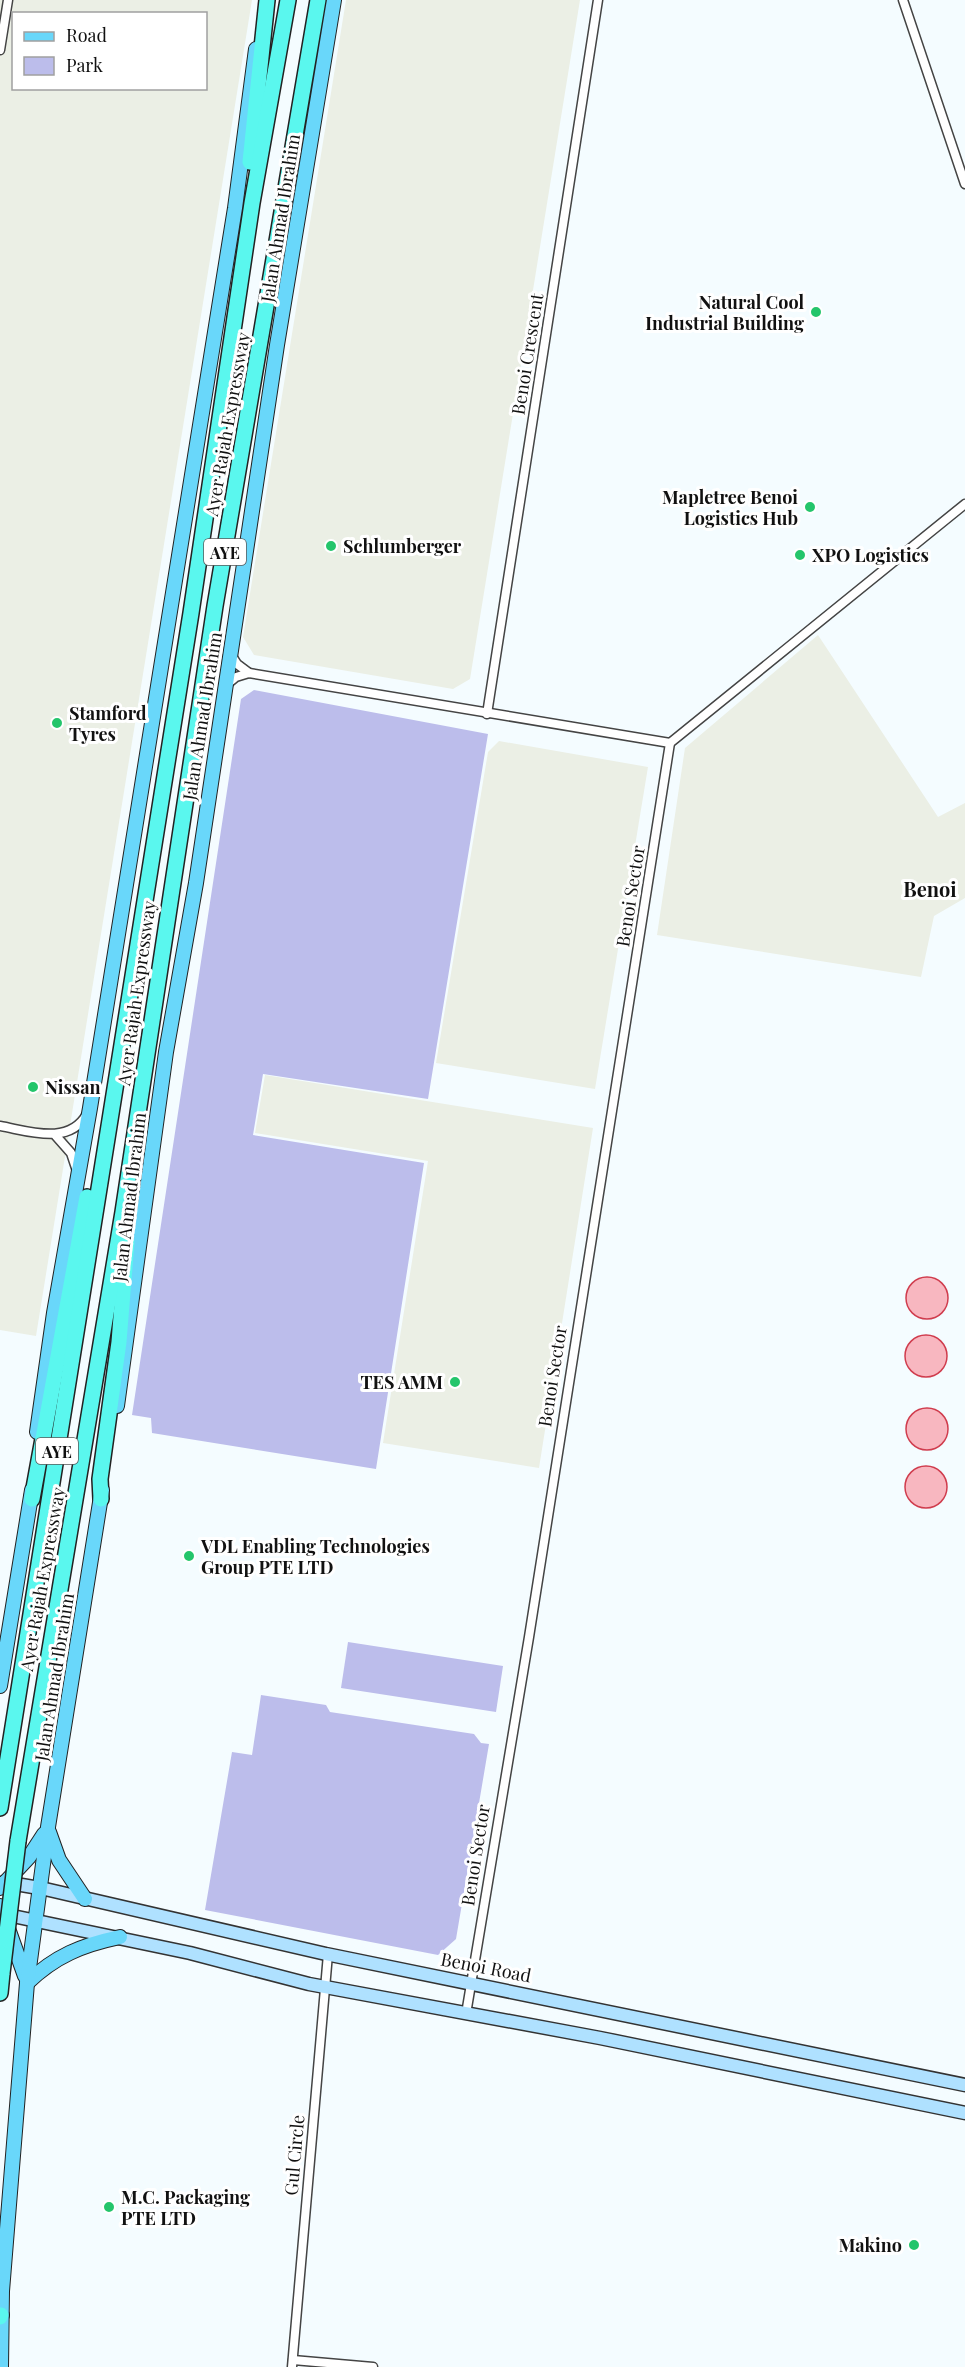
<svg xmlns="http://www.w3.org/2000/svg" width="965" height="2367" font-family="'Playfair Display',serif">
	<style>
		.industrial { fill: #ebefe5; fill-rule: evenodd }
		.green { fill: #bcbdeb }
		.water { fill: #f8b7c0; stroke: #d03d4e; stroke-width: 1.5 }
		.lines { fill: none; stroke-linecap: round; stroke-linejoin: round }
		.minor-casing { stroke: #444; stroke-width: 11 }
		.secondary-casing { stroke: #333; stroke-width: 15 }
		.primary-casing { stroke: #222; stroke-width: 16 }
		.motorway-casing { stroke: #222; stroke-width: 18 }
		.minor { stroke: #fff; stroke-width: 8 }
		.secondary { stroke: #afe1ff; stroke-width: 12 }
		.primary { stroke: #69d7fa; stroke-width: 14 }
		.motorway { stroke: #5af7ee; stroke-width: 15 }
		.motorway-bridge-casing { stroke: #222; stroke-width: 18; stroke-linecap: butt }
		.motorway-bridge { stroke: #5af7ee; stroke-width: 15 }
		.poi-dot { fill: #24c56b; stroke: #fff; stroke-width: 2 }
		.labels { text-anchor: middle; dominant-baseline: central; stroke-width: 6; stroke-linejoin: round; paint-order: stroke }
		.shield { fill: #fff; stroke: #585858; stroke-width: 1.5 }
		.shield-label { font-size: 16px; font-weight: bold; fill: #111 }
		.street-label { font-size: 18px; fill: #111; stroke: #fff }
		.poi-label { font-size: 18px; font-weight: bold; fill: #111; stroke: #fff; text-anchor: start }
		.neighbourhood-label { font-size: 20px; font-weight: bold; fill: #111; stroke: #fff }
	</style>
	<rect width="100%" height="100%" fill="#f4fcff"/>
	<g class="industrial">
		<path d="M 0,0 L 252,0 L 36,1336 L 0,1330 ZM 14,14 L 206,14 L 206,88 L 14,88 Z"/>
		<path d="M 346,0 L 580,0 L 470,679 L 453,689 L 254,655 L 243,637 Z"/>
		<path d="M 818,635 L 938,817 L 965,803 L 965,898 L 934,916 L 921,977 L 657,935 L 685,748 Z"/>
		<path d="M 499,741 L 648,767 L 595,1089 L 436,1063 L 488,752 Z"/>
		<path d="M 265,1075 L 593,1128 L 539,1468 L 383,1443 L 428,1161 L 255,1133 Z"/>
	</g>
	<g class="green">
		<path d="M 254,690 L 488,734 L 428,1099 L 263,1074 L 253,1135 L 424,1163 L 376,1469 L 152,1433 L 151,1418 L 132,1415 L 241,699 Z"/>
		<path d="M 348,1642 L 503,1666 L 496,1712 L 341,1688 Z"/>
		<path d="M 261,1695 L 326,1705 L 330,1712 L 474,1734 L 481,1743 L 489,1744 L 456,1939 L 438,1955 L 205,1910 L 232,1752 L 252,1755 Z"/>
	</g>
	<g class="water">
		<circle cx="927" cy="1298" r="21"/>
		<circle cx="926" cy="1356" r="21"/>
		<circle cx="927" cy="1429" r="21"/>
		<circle cx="926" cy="1487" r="21"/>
	</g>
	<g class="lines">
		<g class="minor-casing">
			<g id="minor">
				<path d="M 903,0 L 965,184"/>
				<path d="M 0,50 L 8,0"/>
				<path d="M 230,653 L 237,664 L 249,673"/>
				<path d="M 225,686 L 236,677 L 249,673 L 670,743"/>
				<path d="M 487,714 L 598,0"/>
				<path d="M 0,1126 C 29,1131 69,1146 87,1114"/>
				<path d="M 56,1136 L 71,1153 L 77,1171"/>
				<path d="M 466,2014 L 529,1637 L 670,743 L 965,504"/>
				<path d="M 293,2360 L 373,2367"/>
				<path d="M 292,2367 L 328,1954"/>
			</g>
		</g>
		<g class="secondary-casing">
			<g id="secondary">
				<path d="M 4,1882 L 45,1889 L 326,1954 L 965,2085"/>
				<path d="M 3,1914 L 190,1953 L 309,1984 L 600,2038 L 965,2113"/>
			</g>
		</g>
		<g class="primary-casing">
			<g id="primary">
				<path d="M 117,1406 L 166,1052 L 196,883 L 277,345 L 334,0"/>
				<path d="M 37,1432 L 54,1313 L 90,1108 L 235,208 L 256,49"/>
				<path d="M 0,1686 L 32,1490"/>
				<path d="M 49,1832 L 59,1860 L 85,1899"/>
				<path d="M 0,1888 L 29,1857 L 44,1834"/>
				<path d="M 0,1906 L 25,1976"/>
				<path d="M 27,1983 C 55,1956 82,1945 120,1937"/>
				<path d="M 1,2367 L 2,2291 L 27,1983 L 48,1827 L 102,1490"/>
			</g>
		</g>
		<g class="motorway-casing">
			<g id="motorway">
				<path d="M 250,162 L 267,0"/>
				<path d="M 32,1499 L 87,1197"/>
				<path d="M 101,1499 L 100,1479 L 119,1342 L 127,1242"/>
				<path d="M 0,1808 L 191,613 L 252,203 L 288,0"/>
				<path d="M 18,1841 L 123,1212 L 215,606 L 318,0"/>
				<path d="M 0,1993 L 2,1973"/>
				<path d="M 0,2317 L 1,2315"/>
			</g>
		</g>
		<use href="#minor" class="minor"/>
		<use href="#secondary" class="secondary"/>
		<use href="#primary" class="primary"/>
		<use href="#motorway" class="motorway"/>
		<g class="motorway-bridge-casing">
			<path id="motorway-bridge" d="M 2,1973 L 18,1841"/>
		</g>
		<use href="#motorway-bridge" class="motorway-bridge"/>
	</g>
	<g class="poi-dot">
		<circle cx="816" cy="312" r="6"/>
		<circle cx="810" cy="507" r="6"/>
		<circle cx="331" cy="546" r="6"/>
		<circle cx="800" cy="555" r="6"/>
		<circle cx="57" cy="723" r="6"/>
		<circle cx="33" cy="1087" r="6"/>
		<circle cx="455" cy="1382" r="6"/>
		<circle cx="189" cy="1556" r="6"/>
		<circle cx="109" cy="2207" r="6"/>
		<circle cx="914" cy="2245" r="6"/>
	</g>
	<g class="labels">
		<g class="shield">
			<rect x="204" y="539" width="42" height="26" rx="4.5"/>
			<rect x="36" y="1438" width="42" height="26" rx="4.5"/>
		</g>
		<g class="shield-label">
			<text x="225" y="552">AYE</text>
			<text x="57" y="1451">AYE</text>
		</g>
		<g class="street-label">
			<text transform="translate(280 218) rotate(-81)">Jalan Ahmad Ibrahim</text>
			<text transform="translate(527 354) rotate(-81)">Benoi Crescent</text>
			<text transform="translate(227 424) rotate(-80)">Ayer Rajah Expressway</text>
			<text transform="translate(202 716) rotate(-81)">Jalan Ahmad Ibrahim</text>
			<text transform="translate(630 896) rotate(-81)">Benoi Sector</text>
			<text transform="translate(136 993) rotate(-82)">Ayer Rajah Expressway</text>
			<text transform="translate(129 1197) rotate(-83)">Jalan Ahmad Ibrahim</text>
			<text transform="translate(552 1376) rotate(-81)">Benoi Sector</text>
			<text transform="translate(42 1579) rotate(-80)">Ayer Rajah Expressway</text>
			<text transform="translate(54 1677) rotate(-81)">Jalan Ahmad Ibrahim</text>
			<text transform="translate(475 1855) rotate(-81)">Benoi Sector</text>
			<text transform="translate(486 1967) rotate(11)">Benoi Road</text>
			<text transform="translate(294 2155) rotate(-85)">Gul Circle</text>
		</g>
		<g class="poi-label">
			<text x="804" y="302" text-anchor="end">Natural Cool<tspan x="804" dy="21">Industrial Building</tspan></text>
			<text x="798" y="497" text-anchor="end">Mapletree Benoi<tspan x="798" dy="21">Logistics Hub</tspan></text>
			<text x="343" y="546">Schlumberger</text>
			<text x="812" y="555">XPO Logistics</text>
			<text x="69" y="713">Stamford<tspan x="69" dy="21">Tyres</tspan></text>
			<text x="45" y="1087">Nissan</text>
			<text x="443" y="1382" text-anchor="end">TES AMM</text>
			<text x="201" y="1546">VDL Enabling Technologies<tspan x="201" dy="21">Group PTE LTD</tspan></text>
			<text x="121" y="2197">M.C. Packaging<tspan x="121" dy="21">PTE LTD</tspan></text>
			<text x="902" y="2245" text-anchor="end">Makino</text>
		</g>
		<g class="neighbourhood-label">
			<text x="930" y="888">Benoi</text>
		</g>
	</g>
	<rect x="12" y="12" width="195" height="78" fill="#ffffff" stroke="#a0a0a0" stroke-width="1.5"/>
	<rect x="24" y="32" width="30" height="9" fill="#69d7fa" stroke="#a0a0a0" stroke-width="1.5"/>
	<text x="66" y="42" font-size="18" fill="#111111">Road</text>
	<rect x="24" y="57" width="30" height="18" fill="#bcbdeb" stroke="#a0a0a0" stroke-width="1.5"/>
	<text x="66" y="72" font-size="18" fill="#111111">Park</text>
</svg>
